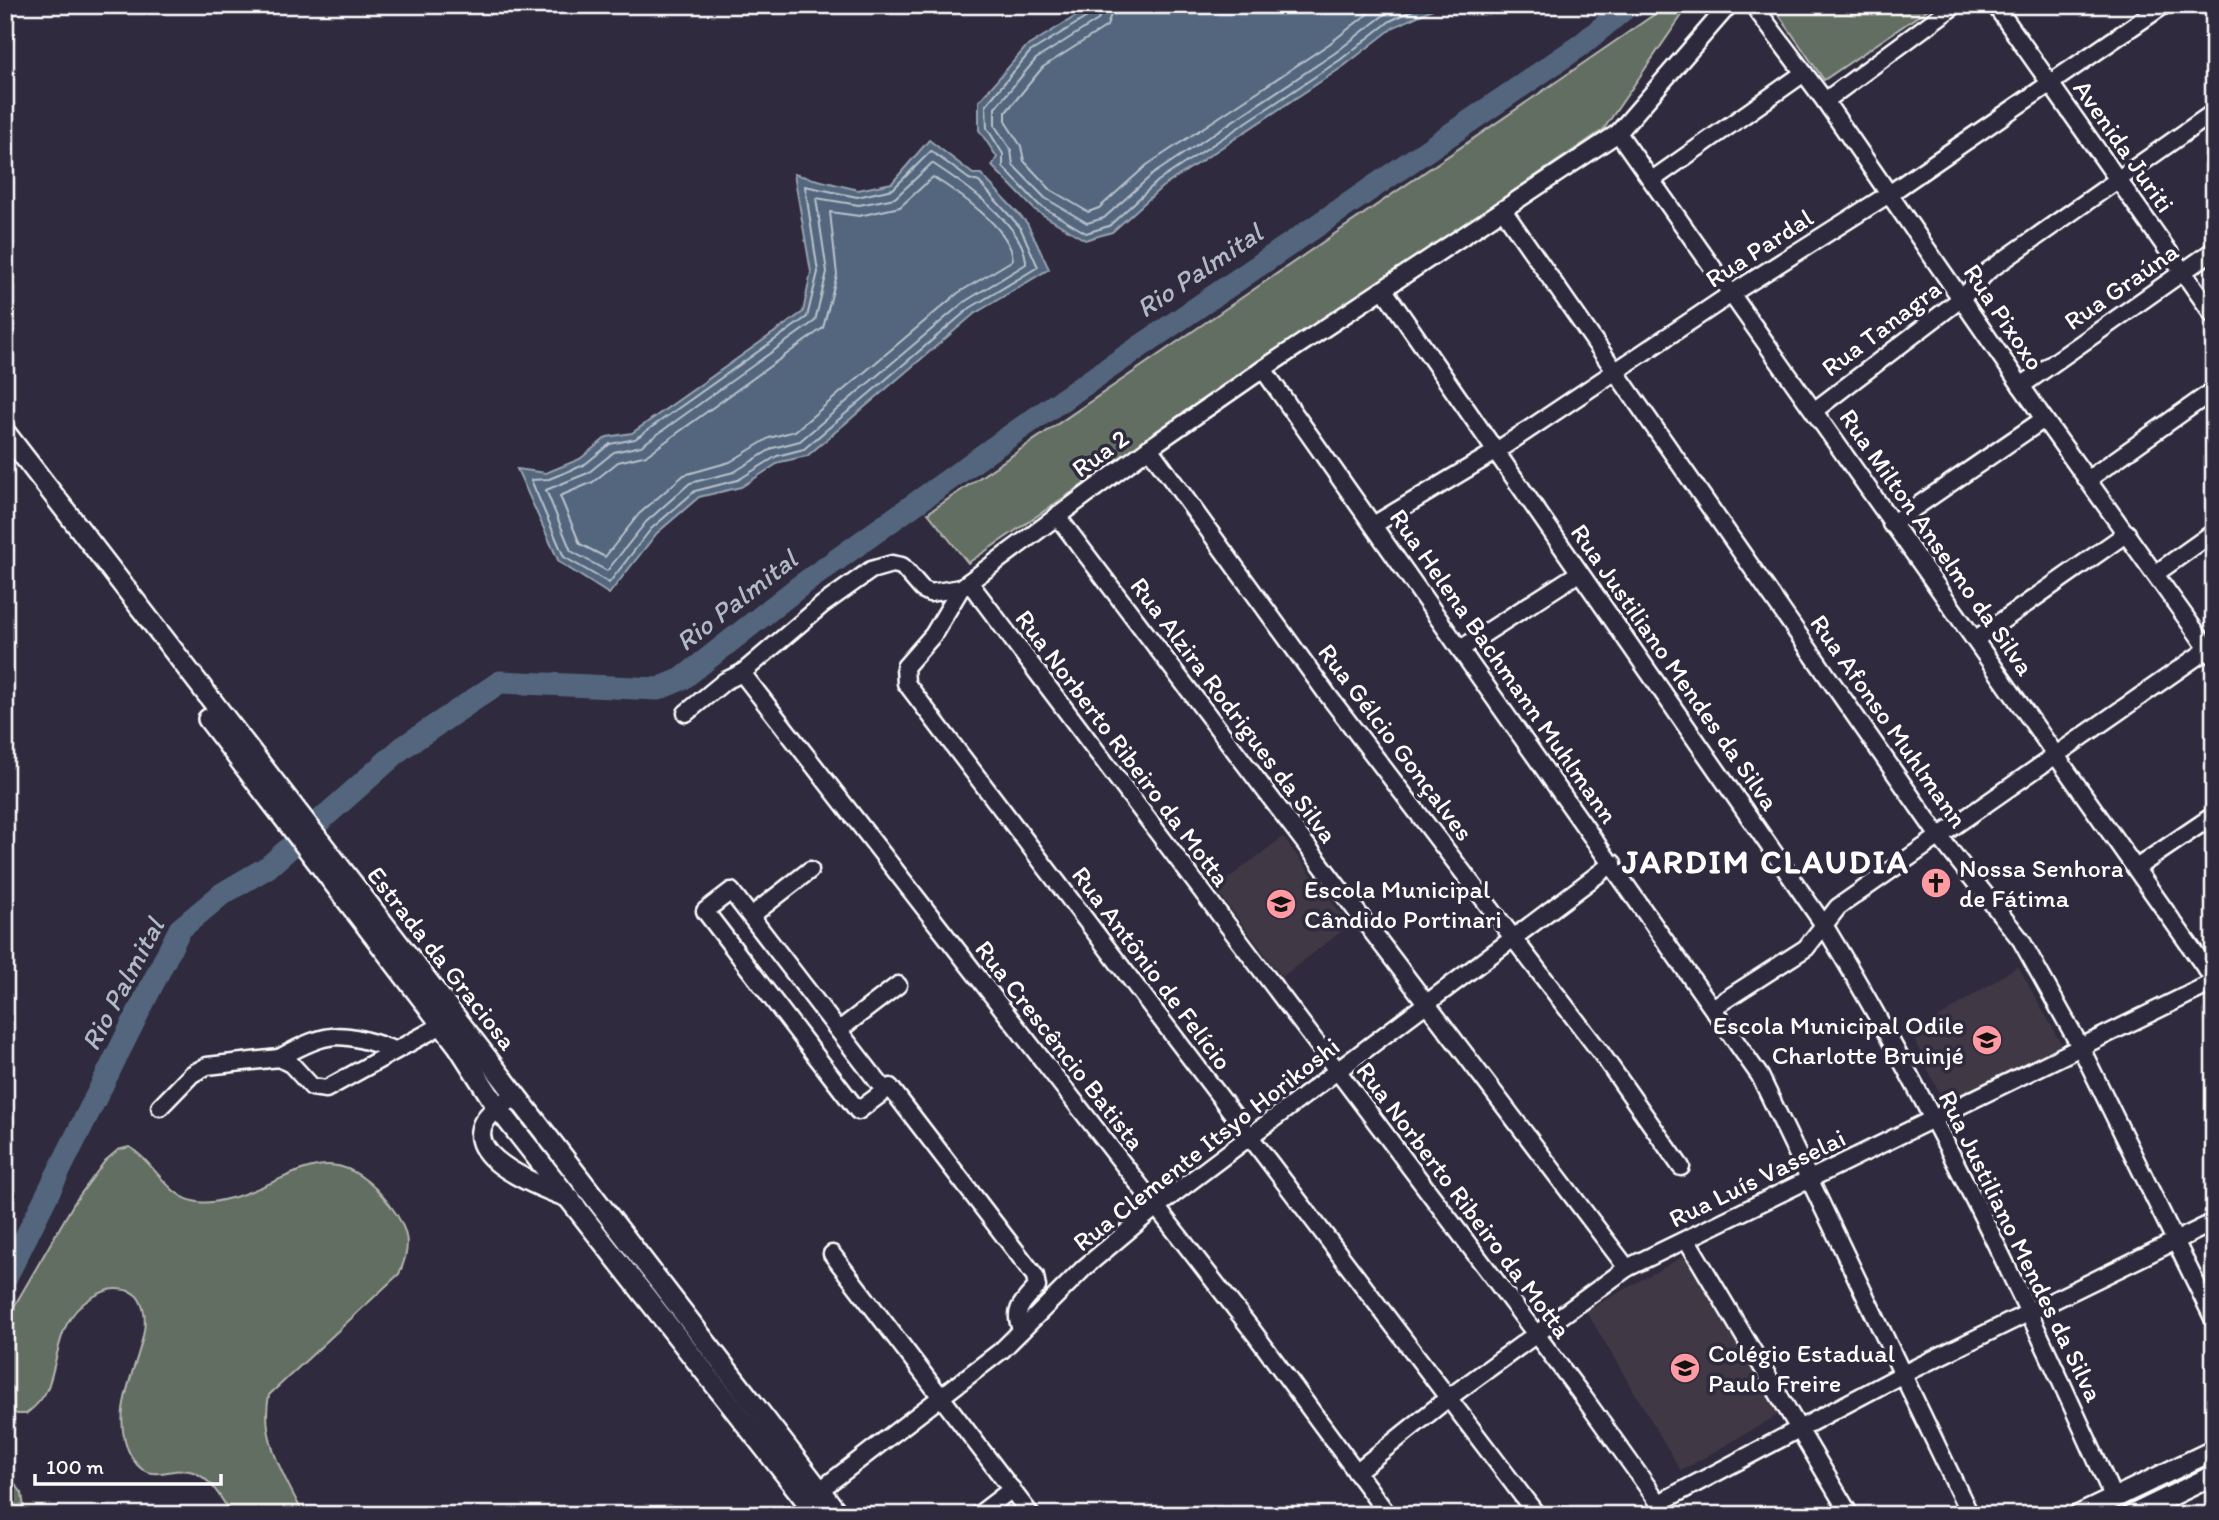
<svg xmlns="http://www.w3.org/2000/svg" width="2219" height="1520" font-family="Itim,sans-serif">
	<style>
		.built { fill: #403845 }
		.green { fill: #646e62; stroke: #b2b6b0; stroke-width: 2 }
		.water { fill: #52667d; stroke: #97a3b1; stroke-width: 2 }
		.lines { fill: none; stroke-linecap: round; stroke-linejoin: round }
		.shore { stroke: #bac2cb; stroke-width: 2 }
		.river { stroke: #52667d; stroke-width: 23 }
		.minor-casing { stroke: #fff; stroke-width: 21 }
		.major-casing { stroke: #fff; stroke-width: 24 }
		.minor { stroke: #2f2a3d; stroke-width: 16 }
		.major { stroke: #2f2a3d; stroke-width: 19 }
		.labels { text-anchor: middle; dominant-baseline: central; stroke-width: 7; stroke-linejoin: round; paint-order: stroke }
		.street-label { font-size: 26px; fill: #fff; stroke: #2f2a3d }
		.poi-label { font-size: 26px; fill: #fff; stroke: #2f2a3d; text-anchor: start }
		.water-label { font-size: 28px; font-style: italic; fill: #b1bac4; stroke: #2f2a3d }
		.district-label { font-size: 33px; font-weight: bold; letter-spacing: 2px; fill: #fff; stroke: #2f2a3d }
	</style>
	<rect width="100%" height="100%" fill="#2f2a3d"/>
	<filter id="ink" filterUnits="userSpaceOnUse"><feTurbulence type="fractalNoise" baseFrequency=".0143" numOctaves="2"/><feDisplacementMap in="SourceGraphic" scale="14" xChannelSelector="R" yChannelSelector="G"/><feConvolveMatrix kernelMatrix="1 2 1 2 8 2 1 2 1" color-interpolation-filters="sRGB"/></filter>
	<g filter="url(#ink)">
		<g class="built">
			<path d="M 1283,837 L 1350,925 L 1282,977 L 1215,888 Z"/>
			<path d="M 2018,966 L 2062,1045 L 1944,1104 L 1912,1035 Z"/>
			<path d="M 1684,1256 L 1778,1415 L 1681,1471 L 1586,1311 Z"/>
		</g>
		<g class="green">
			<path d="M 1668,5 L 1689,5 L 1603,130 L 968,563 L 928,513 Z"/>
			<path d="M 1772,5 L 1934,5 L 1824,80 Z"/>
			<path d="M 129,1147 C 154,1161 167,1198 198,1202 C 210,1204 223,1200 235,1197 C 301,1176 334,1133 390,1205 C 409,1230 412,1246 399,1274 L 269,1395 C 260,1439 284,1476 304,1515 L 232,1515 C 222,1500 211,1478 193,1472 C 168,1464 147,1490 129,1452 C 103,1397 163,1337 139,1299 C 134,1291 124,1289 115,1289 C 107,1289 98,1294 91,1298 C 59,1318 60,1349 50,1381 C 46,1396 37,1405 26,1414 L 17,1414 L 5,1406 L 5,1322 L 74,1203 L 105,1161 L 118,1150 Z"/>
			<path d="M 5,1471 L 22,1493 L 25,1515 L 5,1515 Z"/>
		</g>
		<g class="water">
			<path d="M 1094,5 L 1441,5 L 1394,27 L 1344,66 L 1162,187 L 1112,232 L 1085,240 L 1035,210 L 992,166 L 997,157 L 979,130 L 979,101 L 1026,47 Z"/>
			<path d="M 929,140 L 973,174 L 981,174 L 1027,223 L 1049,269 L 974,314 L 807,456 L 780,462 L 741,487 L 699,497 L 657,533 L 609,594 L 559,562 L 517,469 L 546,473 L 580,459 L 607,437 L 632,433 L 803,312 L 811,272 L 794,174 L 858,190 L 892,183 Z"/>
		</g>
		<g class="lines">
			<g class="shore">
				<path d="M 1095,5 L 1092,14 L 1030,52 L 986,105 L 987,128 L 1003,154 L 1003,167 L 1039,205 L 1086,233 L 1109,226 L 1158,181 L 1340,60 L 1390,21 L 1424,5"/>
				<path d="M 1104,5 L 1098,20 L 1036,59 L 995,108 L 995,126 L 1011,150 L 1013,165 L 1045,198 L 1087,223 L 1104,218 L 1153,174 L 1335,53 L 1385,14 L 1403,5"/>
				<path d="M 1114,5 L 1107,26 L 1043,67 L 1006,112 L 1006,123 L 1021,146 L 1024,161 L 1051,190 L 1088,212 L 1099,208 L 1147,165 L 1329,44 L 1379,5"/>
				<path d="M 931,151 L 969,179 L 979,182 L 1020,227 L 1038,267 L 970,308 L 804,449 L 777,456 L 738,480 L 695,491 L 651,529 L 609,583 L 564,557 L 531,480 L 549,479 L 584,465 L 610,444 L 635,439 L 807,317 L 818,272 L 805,186 L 857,197 L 893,189 Z"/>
				<path d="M 932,163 C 961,182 1026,225 1026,264 L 964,302 L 800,441 L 773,448 L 734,472 L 690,483 L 646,522 L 607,571 L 571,551 L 546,490 L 588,473 L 614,452 L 641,446 L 815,321 L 827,272 L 816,198 L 859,205 L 895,198 Z"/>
				<path d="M 933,177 C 957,192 1012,229 1013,260 L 958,293 L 795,431 L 769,438 L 730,462 L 684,475 L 639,514 L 605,557 L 580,544 L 560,496 L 593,482 L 618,462 L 647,455 L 823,328 L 837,275 L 830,212 L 859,216 L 900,207 Z"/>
			</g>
			<path class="river" d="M 5,1279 L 180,929 L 222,894 L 268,867 L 402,748 L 500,682 L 658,689 L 682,679 L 800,586 L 1021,428 L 1581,45 L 1629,5"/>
			<g class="minor-casing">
				<g id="minor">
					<path d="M 1753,5 L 1825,101 L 2044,419 L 2214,657"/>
					<path d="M 1995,5 L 2214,316"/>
					<path d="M 1825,101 L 1955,5"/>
					<path d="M 1618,133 L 2214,980"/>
					<path d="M 1652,180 L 1804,73"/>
					<path d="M 1503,210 L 1938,835 L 2021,940 L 2080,1046 L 2214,1320"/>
					<path d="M 1384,290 L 1824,925 C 1935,1109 2026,1301 2113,1497"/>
					<path d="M 1263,369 L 1760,1076 L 1970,1515"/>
					<path d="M 2021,386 L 2214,250"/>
					<path d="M 1815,410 L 1962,298 L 1988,271 L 2214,112"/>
					<path d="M 1149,448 L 1327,694 L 1601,1053 L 1681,1167"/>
					<path d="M 2087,480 L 2214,390"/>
					<path d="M 1057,516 L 1627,1268"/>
					<path d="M 1375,524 L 1495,452 L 1731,294 L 1889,194 L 2164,5"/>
					<path d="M 1891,524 L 2044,419"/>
					<path d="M 2155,574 L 2214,532"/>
					<path d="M 969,582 L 1584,1398 L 1659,1503 L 1665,1515"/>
					<path d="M 1976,639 L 2127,533"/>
					<path d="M 1462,648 L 1579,573"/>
					<path d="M 742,673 L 1255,1334 L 1388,1515"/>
					<path d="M 686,713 L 725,681 L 742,673 L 822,605 L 871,570 L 892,564 L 902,566 L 922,589 L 930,593 L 961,588"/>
					<path d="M 2136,868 L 2214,815"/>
					<path d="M 751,916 L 810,870"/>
					<path d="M 1714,1007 L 1806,948 L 1838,907 L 2208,649"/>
					<path d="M 839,1030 L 898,985"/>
					<path d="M 279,1058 C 331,1030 339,1031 395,1050"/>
					<path d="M 885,1091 L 731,891 L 705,911 L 858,1111 L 890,1087 L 1035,1276 L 1037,1287 C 1024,1301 1011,1311 1022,1330"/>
					<path d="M 160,1107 L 192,1074 L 207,1066 L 279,1058 L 291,1064 L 312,1087 L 326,1089 L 442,1025"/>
					<path d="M 1687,1240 L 1850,1515"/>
					<path d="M 832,1254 L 1031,1515"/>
					<path d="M 1356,1472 L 1447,1399 L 1627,1268 L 2214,982"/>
					<path d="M 811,1497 L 1002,1350 L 1085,1267 L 1155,1208 L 1613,863"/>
					<path d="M 1659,1503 L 1903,1374 L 2214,1222"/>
					<path d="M 978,1515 L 1012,1489"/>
					<path d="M 1537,1515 L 906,683 L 905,667 L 933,635 L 961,588 L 969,582 L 1149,448 L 1263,369 L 1618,133 L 1729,5"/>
				</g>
			</g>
			<g class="major-casing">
				<g id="major">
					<path d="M 5,432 L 839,1515"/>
					<path d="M 208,719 L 458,1046 L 497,1107 L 817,1515"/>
					<path d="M 509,1100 C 433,1145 529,1183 570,1198"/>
					<path d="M 2079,1515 L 2214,1450"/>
					<path d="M 2132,1515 L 2214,1475"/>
				</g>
			</g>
			<use href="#minor" class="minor"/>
			<use href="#major" class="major"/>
		</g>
	</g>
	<defs>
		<g id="church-disc" transform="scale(1.575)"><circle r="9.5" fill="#ff9aa2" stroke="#2f2a3d"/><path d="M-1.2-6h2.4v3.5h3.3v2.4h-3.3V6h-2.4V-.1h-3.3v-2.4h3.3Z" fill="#111"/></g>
		<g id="school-disc" transform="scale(1.575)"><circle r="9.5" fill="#ff9aa2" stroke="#2f2a3d"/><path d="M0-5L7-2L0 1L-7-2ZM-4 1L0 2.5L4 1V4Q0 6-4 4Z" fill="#111"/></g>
	</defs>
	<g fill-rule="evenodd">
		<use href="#church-disc" x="1936" y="883"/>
		<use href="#school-disc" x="1281" y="904"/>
		<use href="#school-disc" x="1987" y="1040"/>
		<use href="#school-disc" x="1685" y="1368"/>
	</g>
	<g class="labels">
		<g class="street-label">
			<text transform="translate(2124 146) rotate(55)">Avenida Juriti</text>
			<text transform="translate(1759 248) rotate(-33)">Rua Pardal</text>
			<text transform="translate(2121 286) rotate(-35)">Rua Graúna</text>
			<text transform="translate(2004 317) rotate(56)">Rua Pixoxo</text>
			<text transform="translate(1881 328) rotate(-37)">Rua Tanagra</text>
			<text transform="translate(1100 453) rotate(-36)">Rua 2</text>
			<text transform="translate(1937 542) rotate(55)">Rua Milton Anselmo da Silva</text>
			<text transform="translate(1504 666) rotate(55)">Rua Helena Bachmann Muhlmann</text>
			<text transform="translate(1675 667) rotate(55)">Rua Justiliano Mendes da Silva</text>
			<text transform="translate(1234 710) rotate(53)">Rua Alzira Rodrigues da Silva</text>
			<text transform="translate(1889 721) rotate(55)">Rua Afonso Muhlmann</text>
			<text transform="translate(1396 742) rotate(53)">Rua Gélcio Gonçalves</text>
			<text transform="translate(1123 748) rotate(53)">Rua Norberto Ribeiro da Motta</text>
			<text transform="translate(442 958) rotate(52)">Estrada da Graciosa</text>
			<text transform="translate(1152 968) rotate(53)">Rua Antônio de Felício</text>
			<text transform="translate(1060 1045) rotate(52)">Rua Crescêncio Batista</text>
			<text transform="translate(1206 1144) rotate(-38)">Rua Clemente Itsyo Horikoshi</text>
			<text transform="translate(1757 1178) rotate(-26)">Rua Luís Vasselai</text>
			<text transform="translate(1464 1200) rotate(53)">Rua Norberto Ribeiro da Motta</text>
			<text transform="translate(2021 1246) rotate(64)">Rua Justiliano Mendes da Silva</text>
		</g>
		<g class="poi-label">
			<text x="1959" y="868">Nossa Senhora<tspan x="1959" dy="30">de Fátima</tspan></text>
			<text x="1304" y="889">Escola Municipal<tspan x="1304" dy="30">Cândido Portinari</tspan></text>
			<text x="1964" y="1025" text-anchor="end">Escola Municipal Odile<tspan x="1964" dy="30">Charlotte Bruinjé</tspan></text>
			<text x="1708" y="1353">Colégio Estadual<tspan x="1708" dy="30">Paulo Freire</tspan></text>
		</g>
		<g class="water-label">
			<text transform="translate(1199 270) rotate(-34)">Rio Palmital</text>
			<text transform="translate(736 600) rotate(-38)">Rio Palmital</text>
			<text transform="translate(122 984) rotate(-62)">Rio Palmital</text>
		</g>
		<g class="district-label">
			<text x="1766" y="861">JARDIM CLAUDIA</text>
		</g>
	</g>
	<rect width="2219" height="1520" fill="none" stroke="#2f2a3d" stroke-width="28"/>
	<rect x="14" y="14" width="2191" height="1492" fill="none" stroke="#fff" stroke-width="2.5" filter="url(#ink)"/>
	<path d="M35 1474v10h186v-10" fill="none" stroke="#ffffff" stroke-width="3.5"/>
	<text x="46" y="1474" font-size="21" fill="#ffffff" stroke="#2f2a3d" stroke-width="5" paint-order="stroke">100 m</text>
</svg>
